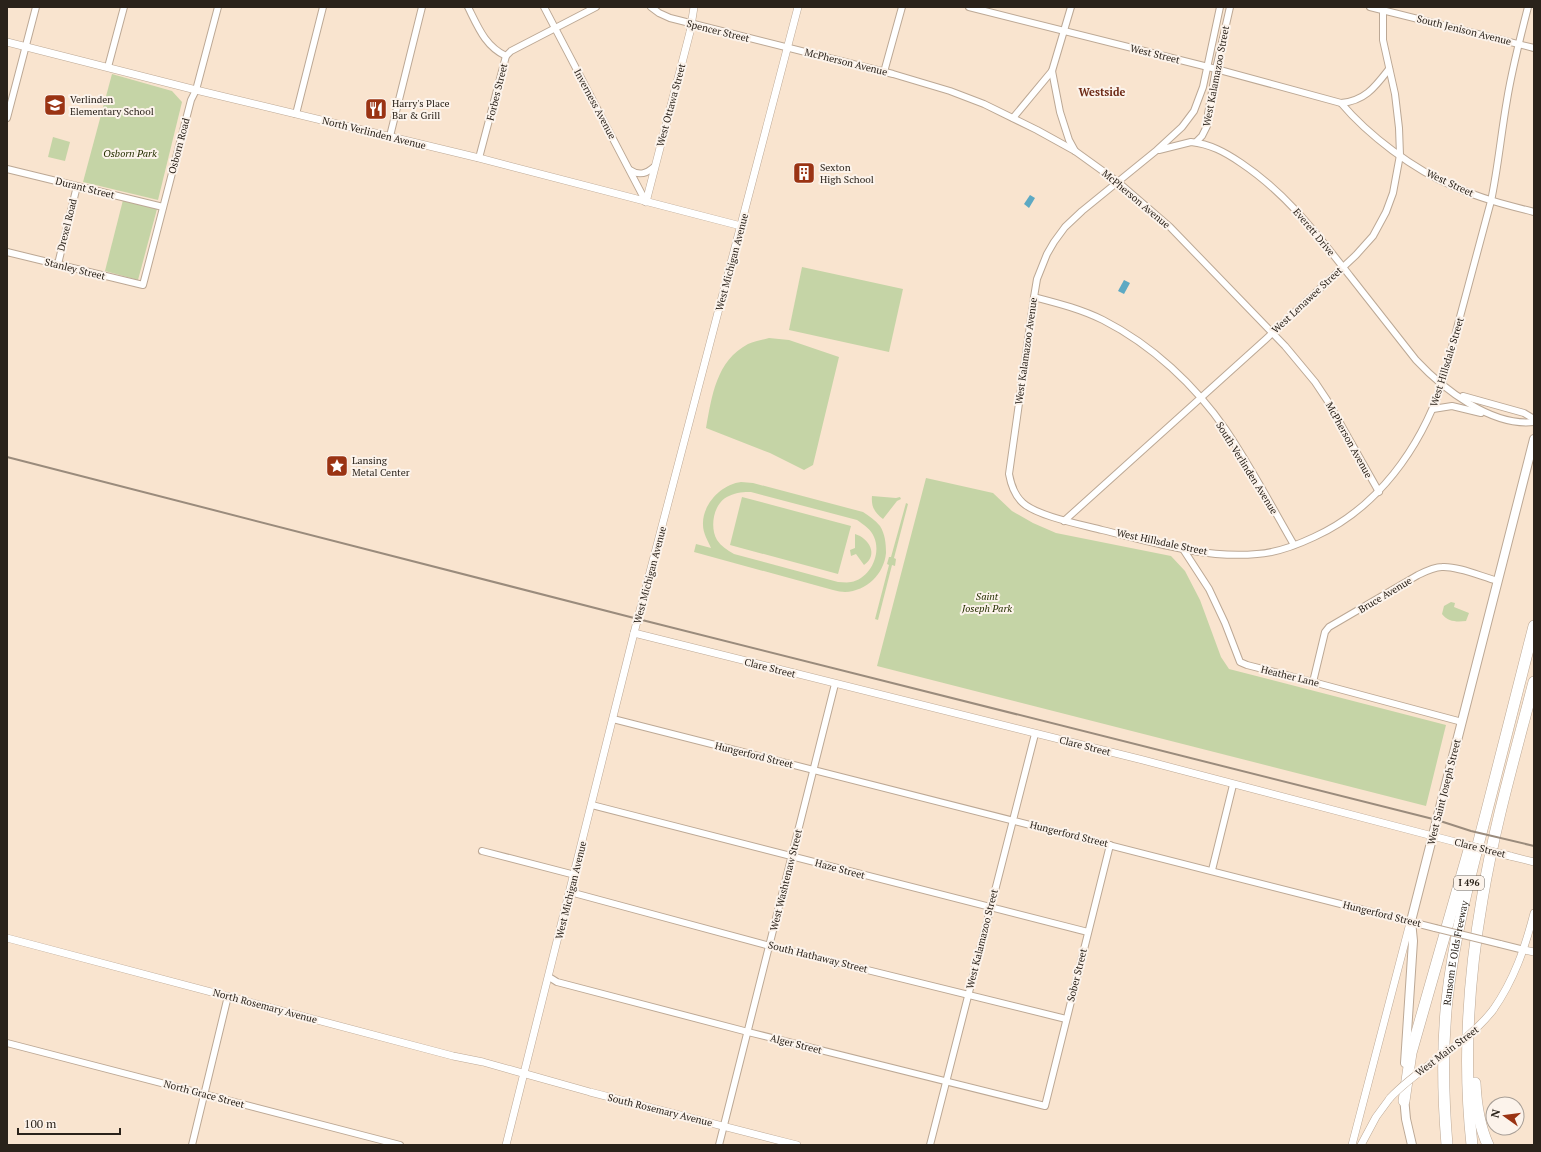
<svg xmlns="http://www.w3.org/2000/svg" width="1541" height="1152" font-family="'PT Serif',serif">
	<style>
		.green { fill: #c5d4a6; fill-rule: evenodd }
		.water { fill: #5da9c3 }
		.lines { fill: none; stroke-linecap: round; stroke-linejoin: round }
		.minor-casing { stroke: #bca895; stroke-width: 8 }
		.tertiary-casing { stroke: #bca895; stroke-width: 8 }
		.secondary-casing { stroke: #bca895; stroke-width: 10 }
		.motorway-casing { stroke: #bca895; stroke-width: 12 }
		.minor { stroke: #fff; stroke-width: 6 }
		.tertiary { stroke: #fff; stroke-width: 7 }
		.secondary { stroke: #fff; stroke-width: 8 }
		.motorway { stroke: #fff; stroke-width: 11 }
		.rail { stroke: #9a8b7c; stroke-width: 2 }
		.minor-bridge-casing { stroke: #bca895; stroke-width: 8; stroke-linecap: butt }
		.tertiary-bridge-casing { stroke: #bca895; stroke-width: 8; stroke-linecap: butt }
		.minor-bridge { stroke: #fff; stroke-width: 6 }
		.tertiary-bridge { stroke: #fff; stroke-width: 7 }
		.labels { text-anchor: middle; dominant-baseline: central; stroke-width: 4; stroke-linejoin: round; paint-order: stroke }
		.shield { fill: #fcf3eb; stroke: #696159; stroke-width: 1 }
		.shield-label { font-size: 9px; font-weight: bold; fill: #2a221a }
		.street-label { font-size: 10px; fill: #2a221a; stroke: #fcf3eb }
		.poi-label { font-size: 10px; fill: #2a221a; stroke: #fcf3eb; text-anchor: start }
		.park-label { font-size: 10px; font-style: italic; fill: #252f01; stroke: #fcf3eb }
		.neighbourhood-label { font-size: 11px; font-weight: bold; fill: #6d2a17; stroke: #fcf3eb }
	</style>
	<rect width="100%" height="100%" fill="#f9e4cf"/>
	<g class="green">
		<path d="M 112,74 L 172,91 L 182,102 L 158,200 L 83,182 Z"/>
		<path d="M 53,137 L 70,142 L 65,161 L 48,157 Z"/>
		<path d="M 123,200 L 157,209 L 138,280 L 105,271 Z"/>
		<path d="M 802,267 L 903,289 L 889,352 L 789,330 Z"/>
		<path d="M 769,338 L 789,340 L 839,357 L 813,465 L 804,470 L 770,453 L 706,428 C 712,396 716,361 748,344 C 755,341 762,340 769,338 Z"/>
		<path d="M 926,478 L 993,493 L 1012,511 L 1033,523 L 1056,533 L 1171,556 L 1185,571 L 1200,600 L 1221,657 L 1229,669 L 1446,725 L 1426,806 L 877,666 Z"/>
		<path d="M 741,482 L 753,483 L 863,512 C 869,516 875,520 880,526 C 885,534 886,543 886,553 C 884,574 867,591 845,592 C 842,592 837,591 833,590 L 694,552 L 696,544 L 711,548 C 708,541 703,533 703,525 C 702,504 722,484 741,482 ZM 751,492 L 857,520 C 864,525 871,529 874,537 C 882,555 869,579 851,582 C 847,583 842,582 838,582 L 734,554 C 727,550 721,546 717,540 C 709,526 714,502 729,496 C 737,492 744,492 751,492 Z"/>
		<path d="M 872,496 L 896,498 L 900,497 L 901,499 L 897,501 L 883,519 C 875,513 871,507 872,496 Z"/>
		<path d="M 742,497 L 851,526 L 838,574 L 730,545 Z"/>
		<path d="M 906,503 L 908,504 L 894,558 L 896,559 L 895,566 L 892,565 L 878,620 L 875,619 L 889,565 L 887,564 L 889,557 L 891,557 Z"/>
		<path d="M 855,534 C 869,538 879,555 864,565 L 856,554 L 851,556 L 850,550 L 855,548 Z"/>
		<path d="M 1451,602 L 1455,603 L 1454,607 L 1469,613 L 1466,621 C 1457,622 1448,622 1442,614 L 1444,606 Z"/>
	</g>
	<g class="water">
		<path d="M 1030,195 L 1035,198 L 1029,208 L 1024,204 Z"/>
		<path d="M 1124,280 L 1130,283 L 1124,294 L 1118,291 Z"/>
	</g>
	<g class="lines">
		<g class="minor-casing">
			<g id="minor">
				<path d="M 468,7 C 478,27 485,46 506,56"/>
				<path d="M 544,7 L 646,202"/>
				<path d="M 651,7 L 659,13 L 670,18 L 893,74 L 950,91 L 984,104 L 1037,130 L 1075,151 L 1118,182 L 1170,227 L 1285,346 L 1315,382 L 1327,400 L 1379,492"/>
				<path d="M 969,7 L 1216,69 L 1341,103 C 1368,135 1414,170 1453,186 C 1479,198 1506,205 1534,212"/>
				<path d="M 1071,7 L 1052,71 L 1060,112 L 1069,140 L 1075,151"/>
				<path d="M 1220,7 L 1203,87 L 1194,111 L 1182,127 L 1157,150 L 1082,211 L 1065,227 L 1054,242 L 1047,254 L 1037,279 L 1034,297 L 1009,474 C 1011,485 1014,495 1023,503 C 1037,516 1083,525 1102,530 C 1152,542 1205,559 1257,554 C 1276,553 1297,545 1314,537 C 1378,508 1420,448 1442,384 L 1491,201 C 1498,168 1501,134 1507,100 C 1512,69 1520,38 1528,7"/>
				<path d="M 1370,7 L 1534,48"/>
				<path d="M 108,67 L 124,7"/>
				<path d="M 884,72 L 902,7"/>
				<path d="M 1341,103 C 1365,101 1375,87 1389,69"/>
				<path d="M 296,114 L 323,7"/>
				<path d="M 7,118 L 36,7"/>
				<path d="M 1013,118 L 1052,71"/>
				<path d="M 390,136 L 422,7"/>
				<path d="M 1196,142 L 1202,136 L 1207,126 L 1208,114 L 1216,69 L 1230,7"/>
				<path d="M 1159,150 L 1191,142 C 1210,144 1225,152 1241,163 C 1286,193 1316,233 1350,276 C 1372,304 1394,332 1416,360 C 1443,389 1492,427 1534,422"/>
				<path d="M 479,158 L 506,56 L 511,51 L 596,7"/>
				<path d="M 7,169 L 163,207"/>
				<path d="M 630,170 C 639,176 646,174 654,167"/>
				<path d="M 7,252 L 143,285 L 191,100 L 196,90 L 218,7"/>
				<path d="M 58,264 L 77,186"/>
				<path d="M 1034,297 C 1057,303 1081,309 1103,320 C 1152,345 1195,385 1226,430 C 1251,467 1272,507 1294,545"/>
				<path d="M 1463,396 L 1524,413 L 1534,419"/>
				<path d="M 1433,409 L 1452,406 L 1481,413"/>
				<path d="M 1064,521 L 1266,339 L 1356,255 L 1373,236 L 1386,212 L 1393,193 L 1400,155 L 1399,128 L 1395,94 L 1383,40 L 1383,7"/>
				<path d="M 1183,549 L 1209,589 L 1225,623 L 1240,662 L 1247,665 L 1313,682 L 1462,722"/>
				<path d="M 1313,682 L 1325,632 L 1329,627 L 1418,575 C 1426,571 1434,567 1442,567 C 1459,566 1482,577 1498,581"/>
				<path d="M 613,719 L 1435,928"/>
				<path d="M 592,805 L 1088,932"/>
				<path d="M 482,851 L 575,875"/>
				<path d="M 1212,870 L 1233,785"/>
				<path d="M 570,892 L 770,946 L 1066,1019"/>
				<path d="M 1500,944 L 1524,950"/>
				<path d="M 549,977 L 557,982 L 748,1032 L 1045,1106 L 1110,845"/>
				<path d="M 7,1043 L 400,1145"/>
				<path d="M 192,1145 L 228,996"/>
				<path d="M 719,1145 L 835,684"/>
				<path d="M 930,1145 L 1035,734"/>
			</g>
		</g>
		<g class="tertiary-casing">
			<g id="tertiary">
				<path d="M 7,42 L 196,90 L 479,158 L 741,226"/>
				<path d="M 646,202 L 690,32 L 694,7"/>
				<path d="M 634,633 L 1143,760 L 1467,845"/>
				<path d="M 1510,856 L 1534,862"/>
				<path d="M 7,938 L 453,1056 L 483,1062 L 590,1092 L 797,1145"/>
				<path d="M 1524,950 L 1534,952"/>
				<path d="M 1493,1010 C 1514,980 1525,948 1534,913"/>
				<path d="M 506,1145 L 634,633 L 798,7"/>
				<path d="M 1352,1145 L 1410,923"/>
				<path d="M 1361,1145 L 1376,1117 L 1390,1098"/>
			</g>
		</g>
		<g class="secondary-casing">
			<g id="secondary">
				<path d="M 1405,1063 L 1413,941 L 1411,921 L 1534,439"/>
				<path d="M 1404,1097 L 1406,1119 L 1412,1145"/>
			</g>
		</g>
		<g class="motorway-casing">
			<g id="motorway">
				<path d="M 1475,1083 C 1476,1105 1479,1125 1488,1145"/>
				<path d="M 1404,1101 L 1411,1053 L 1469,850"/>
				<path id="s1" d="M 1447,1145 C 1443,1097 1442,1048 1447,1000 C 1454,937 1470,875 1486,814 C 1502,751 1518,689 1534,626"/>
				<path d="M 1472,1145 C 1463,1063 1468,981 1482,900 C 1494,827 1515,755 1534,682"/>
			</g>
		</g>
		<use href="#minor" class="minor"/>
		<use href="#tertiary" class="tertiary"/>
		<use href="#secondary" class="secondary"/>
		<use href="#motorway" class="motorway"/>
		<path class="rail" d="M 7,457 L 638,619 L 1437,820 L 1471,831 L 1534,846"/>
		<g class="minor-bridge-casing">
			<path id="minor-bridge" d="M 1435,928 L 1500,944"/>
		</g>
		<g class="tertiary-bridge-casing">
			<g id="tertiary-bridge">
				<path d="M 1467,845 L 1510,856"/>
				<path d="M 1390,1098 C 1421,1065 1465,1046 1493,1010"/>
			</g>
		</g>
		<use href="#minor-bridge" class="minor-bridge"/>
		<use href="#tertiary-bridge" class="tertiary-bridge"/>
	</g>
	<defs>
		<g id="school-square" transform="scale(1.15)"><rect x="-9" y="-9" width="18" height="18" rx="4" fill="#9a3313" stroke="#fcf3eb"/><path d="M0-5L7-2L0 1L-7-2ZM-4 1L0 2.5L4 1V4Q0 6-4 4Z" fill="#fff"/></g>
		<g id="restaurant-square" transform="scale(1.15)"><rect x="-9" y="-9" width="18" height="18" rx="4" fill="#9a3313" stroke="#fcf3eb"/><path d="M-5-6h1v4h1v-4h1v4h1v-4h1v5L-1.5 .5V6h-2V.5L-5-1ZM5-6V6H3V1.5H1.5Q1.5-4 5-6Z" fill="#fff"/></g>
		<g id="building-square" transform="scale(1.15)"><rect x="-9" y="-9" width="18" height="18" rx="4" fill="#9a3313" stroke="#fcf3eb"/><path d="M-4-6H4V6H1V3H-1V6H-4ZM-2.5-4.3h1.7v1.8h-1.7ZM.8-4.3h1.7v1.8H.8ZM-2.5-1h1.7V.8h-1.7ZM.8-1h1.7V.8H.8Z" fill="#fff"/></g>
		<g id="sight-square" transform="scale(1.15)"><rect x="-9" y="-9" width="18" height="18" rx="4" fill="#9a3313" stroke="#fcf3eb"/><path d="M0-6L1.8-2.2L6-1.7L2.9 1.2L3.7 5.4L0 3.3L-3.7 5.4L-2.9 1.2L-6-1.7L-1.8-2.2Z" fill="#fff"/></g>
	</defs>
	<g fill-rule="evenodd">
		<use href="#school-square" x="55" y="105"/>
		<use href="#restaurant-square" x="376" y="109"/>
		<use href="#building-square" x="804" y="173"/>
		<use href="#sight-square" x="337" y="466"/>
	</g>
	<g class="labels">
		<rect class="shield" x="1454" y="876" width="30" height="14" rx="3"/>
		<g class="shield-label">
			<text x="1469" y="883">I 496</text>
		</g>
		<g class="street-label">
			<text transform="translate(1464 30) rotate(14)">South Jenison Avenue</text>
			<text transform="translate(718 31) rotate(14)">Spencer Street</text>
			<text transform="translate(1155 54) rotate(14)">West Street</text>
			<text transform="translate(846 62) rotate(14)">McPherson Avenue</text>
			<text transform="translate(1216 76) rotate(-79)">West Kalamazoo Street</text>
			<text transform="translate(497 92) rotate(-76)">Forbes Street</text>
			<text transform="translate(595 104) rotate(62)">Inverness Avenue</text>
			<text transform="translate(671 105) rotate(-75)">West Ottawa Street</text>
			<text transform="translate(374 133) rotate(14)">North Verlinden Avenue</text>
			<text transform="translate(179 146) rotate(-75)">Osborn Road</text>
			<text transform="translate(1450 183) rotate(25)">West Street</text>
			<text transform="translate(85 188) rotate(14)">Durant Street</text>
			<text transform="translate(1136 199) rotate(40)">McPherson Avenue</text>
			<text transform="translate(67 225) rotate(-76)">Drexel Road</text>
			<text transform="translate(1314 232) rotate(50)">Everett Drive</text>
			<text transform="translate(732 262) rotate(-75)">West Michigan Avenue</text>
			<text transform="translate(75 269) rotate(14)">Stanley Street</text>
			<text transform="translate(1307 300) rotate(-43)">West Lenawee Street</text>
			<text transform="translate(1026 351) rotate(-82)">West Kalamazoo Avenue</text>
			<text transform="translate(1447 362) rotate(-73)">West Hillsdale Street</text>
			<text transform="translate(1349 440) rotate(61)">McPherson Avenue</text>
			<text transform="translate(1247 468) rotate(58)">South Verlinden Avenue</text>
			<text transform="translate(1162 542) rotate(12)">West Hillsdale Street</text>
			<text transform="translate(650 575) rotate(-75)">West Michigan Avenue</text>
			<text transform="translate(1385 595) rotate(-31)">Bruce Avenue</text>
			<text transform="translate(770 668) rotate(14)">Clare Street</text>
			<text transform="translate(1290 676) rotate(14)">Heather Lane</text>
			<text transform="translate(1085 746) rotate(14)">Clare Street</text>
			<text transform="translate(754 755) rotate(14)">Hungerford Street</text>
			<text transform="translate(1444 792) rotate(-76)">West Saint Joseph Street</text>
			<text transform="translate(1069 834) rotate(14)">Hungerford Street</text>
			<text transform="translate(1480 848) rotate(14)">Clare Street</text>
			<text transform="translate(840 869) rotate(15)">Haze Street</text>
			<text transform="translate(786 880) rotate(-76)">West Washtenaw Street</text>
			<text transform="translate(571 890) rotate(-76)">West Michigan Avenue</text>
			<text transform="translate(1382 914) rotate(14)">Hungerford Street</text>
			<text transform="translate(982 939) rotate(-76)">West Kalamazoo Street</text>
			<text stroke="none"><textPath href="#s1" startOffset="193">Ransom E Olds Freeway</textPath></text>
			<text transform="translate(818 957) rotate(14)">South Hathaway Street</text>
			<text transform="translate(1077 975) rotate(-76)">Sober Street</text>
			<text transform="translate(265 1006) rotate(15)">North Rosemary Avenue</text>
			<text transform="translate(796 1044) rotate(14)">Alger Street</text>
			<text transform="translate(1447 1051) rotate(-37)">West Main Street</text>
			<text transform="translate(204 1094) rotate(15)">North Grace Street</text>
			<text transform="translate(660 1110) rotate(14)">South Rosemary Avenue</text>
		</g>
		<g class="poi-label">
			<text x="70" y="99">Verlinden<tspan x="70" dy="12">Elementary School</tspan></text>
			<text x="392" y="103">Harry's Place<tspan x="392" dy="12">Bar &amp; Grill</tspan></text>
			<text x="820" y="167">Sexton<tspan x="820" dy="12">High School</tspan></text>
			<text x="352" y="460">Lansing<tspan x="352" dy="12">Metal Center</tspan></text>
		</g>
		<g class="park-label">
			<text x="130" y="153">Osborn Park</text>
			<text x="987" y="596">Saint<tspan x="987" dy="12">Joseph Park</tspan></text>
		</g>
		<g class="neighbourhood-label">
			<text x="1102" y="92">Westside</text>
		</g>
	</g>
	<rect width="1541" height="1152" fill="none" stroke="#2a221a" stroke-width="16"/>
	<g transform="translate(1505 1116) rotate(284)"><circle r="19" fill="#fcf3eb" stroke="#a89f97"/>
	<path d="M0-3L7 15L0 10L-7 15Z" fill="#9a3313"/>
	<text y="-6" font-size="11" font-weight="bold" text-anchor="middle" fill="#2a221a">N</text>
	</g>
	<path d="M18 1128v6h102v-6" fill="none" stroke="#2a221a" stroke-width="2"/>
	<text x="24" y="1128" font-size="12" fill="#2a221a" stroke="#fcf3eb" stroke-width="3" paint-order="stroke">100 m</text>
</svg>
